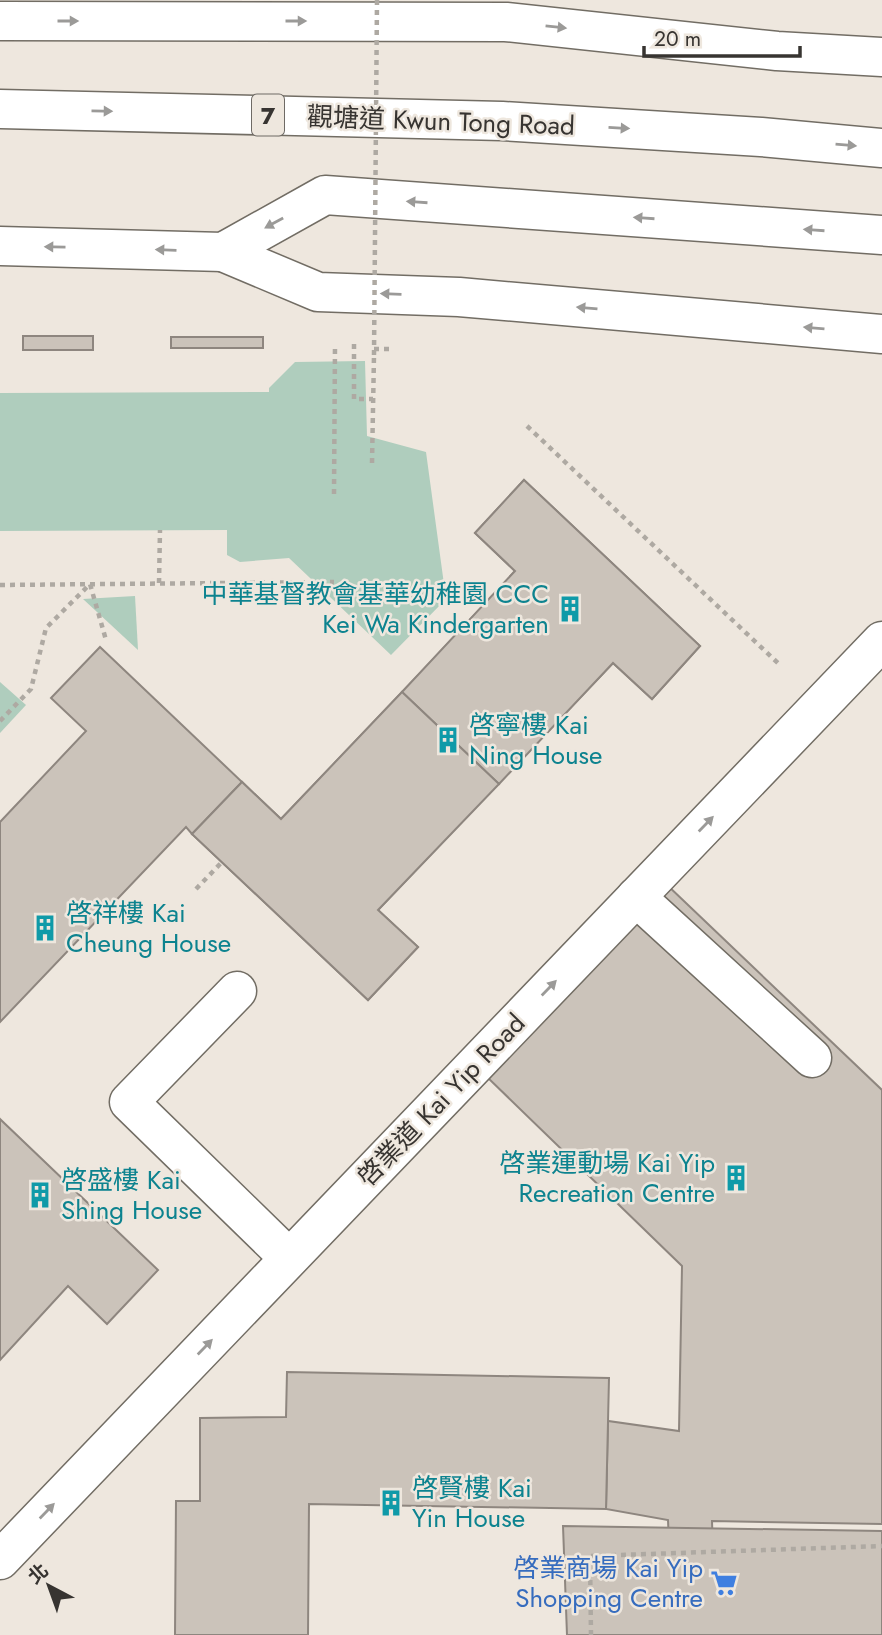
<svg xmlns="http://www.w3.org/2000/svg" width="882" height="1635" font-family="Jost,'Noto Sans TC',sans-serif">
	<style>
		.green { fill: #afcdbd }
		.building { fill: #cbc3ba; stroke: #8e867f; stroke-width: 2 }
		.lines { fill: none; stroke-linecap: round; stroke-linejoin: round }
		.minor-casing { stroke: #726d64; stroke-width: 41 }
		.major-casing { stroke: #726d64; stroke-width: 41 }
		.highway-casing { stroke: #726d64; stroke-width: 41 }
		.path { stroke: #aea9a2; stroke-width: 4.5; stroke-dasharray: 5 5; stroke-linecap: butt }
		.minor { stroke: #fff; stroke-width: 38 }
		.major { stroke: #fff; stroke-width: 38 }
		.highway { stroke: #fff; stroke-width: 38 }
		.path-bridge { stroke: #aea9a2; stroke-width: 4.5; stroke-dasharray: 5 5; stroke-linecap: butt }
		.oneway { fill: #9b9a98 }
		.labels { text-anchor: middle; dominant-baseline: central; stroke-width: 5; stroke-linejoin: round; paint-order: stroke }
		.shield { fill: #eee7de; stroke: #6e6a65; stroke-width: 2 }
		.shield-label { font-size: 24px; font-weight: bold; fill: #373431 }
		.street-label { font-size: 26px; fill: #373431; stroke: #eee7de }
		.culture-label { font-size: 26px; fill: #0d838f; stroke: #eee7de; text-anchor: start }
		.shop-label { font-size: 26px; fill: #366cbe; stroke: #eee7de; text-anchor: end }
	</style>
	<rect width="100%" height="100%" fill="#eee7de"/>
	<g class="green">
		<path d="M 365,361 L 367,436 L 426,452 L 446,599 L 391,655 L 289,558 L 240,562 L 227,555 L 227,530 L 0,531 L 0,393 L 269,392 L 269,388 L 295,362 Z"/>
		<path d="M 135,596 L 138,650 L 83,599 Z"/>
		<path d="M 0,682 L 26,705 L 0,733 Z"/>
	</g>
	<g class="building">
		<rect x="23" y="336" width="70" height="14"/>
		<rect x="171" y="337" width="92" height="11"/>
		<path d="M 524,480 L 700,646 L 652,699 L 613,663 L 378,910 L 418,947 L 368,1000 L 192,834 L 242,782 L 281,819 L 426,667 L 515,571 L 475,533 Z"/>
		<path d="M 524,480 L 700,646 L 652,699 L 613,663 L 499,784 L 402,692 L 515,571 L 475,533 Z"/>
		<path d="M 100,647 L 242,782 L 192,834 L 186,827 L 0,1022 L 0,822 L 86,731 L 51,698 Z"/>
		<path d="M 402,692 L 499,784 L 378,910 L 418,947 L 368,1000 L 192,834 L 242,782 L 281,819 Z"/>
		<path d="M 665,883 L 882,1090 L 882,1524 L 712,1521 L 714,1587 L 671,1592 L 668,1520 L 606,1509 L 608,1421 L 679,1431 L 682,1266 L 486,1076 Z"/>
		<path d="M 0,1119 L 158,1270 L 107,1324 L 68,1286 L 0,1360 Z"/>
		<path d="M 287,1372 L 609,1378 L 606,1509 L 309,1504 L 308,1635 L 175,1635 L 176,1501 L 200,1501 L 200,1418 L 286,1417 Z"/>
		<path d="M 563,1526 L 882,1531 L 882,1635 L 567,1635 Z"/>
	</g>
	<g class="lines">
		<g class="minor-casing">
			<g id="minor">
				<path d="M 636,897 L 812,1058"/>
				<path d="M 237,991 L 129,1102 L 289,1258"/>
				<path d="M 0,1560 L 882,641"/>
			</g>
		</g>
		<g class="major-casing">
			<g id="major">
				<path d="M 0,21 L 506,22 L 777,51 L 882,57"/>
				<path d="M 223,252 L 318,292 L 459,297 L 882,334"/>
			</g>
		</g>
		<g class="highway-casing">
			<g id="highway">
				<path d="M 0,109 L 502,121 L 761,137 L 882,148"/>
				<path d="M 0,246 L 223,252 L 325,195 L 882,235"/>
			</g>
		</g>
		<g class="path">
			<path d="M 354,344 L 354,399 L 373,399"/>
			<path d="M 374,349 L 393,349"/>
			<path d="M 527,426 L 781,666"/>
			<path d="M 372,463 L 374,355"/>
			<path d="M 334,494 L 335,345"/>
			<path d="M 159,583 L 160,530"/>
			<path d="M 0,585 L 334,582"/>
			<path d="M 0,721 L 31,689 L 46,628 L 90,584 L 106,640"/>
			<path d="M 196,889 L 222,862"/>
			<path d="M 591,1635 L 590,1556 L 882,1546"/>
		</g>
		<use href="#minor" class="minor"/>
		<use href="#major" class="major"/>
		<use href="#highway" class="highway"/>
		<path class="path-bridge" d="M 374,355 L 377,0"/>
	</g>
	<defs><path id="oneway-solid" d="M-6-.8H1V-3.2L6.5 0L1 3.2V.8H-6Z" transform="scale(1.75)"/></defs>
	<g class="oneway">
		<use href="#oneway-solid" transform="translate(68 21)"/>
		<use href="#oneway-solid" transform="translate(296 21)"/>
		<use href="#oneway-solid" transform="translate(556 27) rotate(6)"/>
		<use href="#oneway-solid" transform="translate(102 111) rotate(1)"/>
		<use href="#oneway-solid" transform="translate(619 128) rotate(3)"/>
		<use href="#oneway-solid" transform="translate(846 145) rotate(5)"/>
		<use href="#oneway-solid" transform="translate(417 202) rotate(-176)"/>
		<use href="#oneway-solid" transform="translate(644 218) rotate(-176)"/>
		<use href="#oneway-solid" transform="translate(274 223) rotate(151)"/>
		<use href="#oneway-solid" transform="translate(814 230) rotate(-176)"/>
		<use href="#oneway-solid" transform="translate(55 247) rotate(-179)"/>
		<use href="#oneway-solid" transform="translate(166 250) rotate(-178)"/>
		<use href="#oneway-solid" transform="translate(391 294) rotate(-178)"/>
		<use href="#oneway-solid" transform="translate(587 308) rotate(-175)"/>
		<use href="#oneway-solid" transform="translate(814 328) rotate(-175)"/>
		<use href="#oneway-solid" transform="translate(706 824) rotate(-46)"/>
		<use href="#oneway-solid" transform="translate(549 988) rotate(-46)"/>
		<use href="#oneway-solid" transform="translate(205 1347) rotate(-46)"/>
		<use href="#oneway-solid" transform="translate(47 1511) rotate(-46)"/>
	</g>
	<defs>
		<g id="building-bare" transform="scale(2.1)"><path d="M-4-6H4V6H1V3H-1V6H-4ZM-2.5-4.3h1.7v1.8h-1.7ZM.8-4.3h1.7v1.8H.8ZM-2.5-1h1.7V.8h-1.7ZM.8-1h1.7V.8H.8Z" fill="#0f9aa8" stroke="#eee7de" stroke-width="2.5" paint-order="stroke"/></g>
		<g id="supermarket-bare" transform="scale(2.1)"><path d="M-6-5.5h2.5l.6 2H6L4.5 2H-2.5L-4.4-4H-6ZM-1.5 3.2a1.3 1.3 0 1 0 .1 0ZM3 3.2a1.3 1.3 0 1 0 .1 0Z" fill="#3f7fe0" stroke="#eee7de" stroke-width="2.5" paint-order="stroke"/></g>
	</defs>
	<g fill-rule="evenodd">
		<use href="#building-bare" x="570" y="609"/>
		<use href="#building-bare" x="448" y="740"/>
		<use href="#building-bare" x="45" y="928"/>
		<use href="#building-bare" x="736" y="1178"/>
		<use href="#building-bare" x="40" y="1195"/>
		<use href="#building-bare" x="391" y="1503"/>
		<use href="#supermarket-bare" x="724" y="1583"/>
	</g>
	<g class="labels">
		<rect class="shield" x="252" y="94.5" width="32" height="41" rx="5"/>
		<g class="shield-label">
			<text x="268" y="115">7</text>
		</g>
		<g class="street-label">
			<text transform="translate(441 121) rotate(2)">觀塘道 Kwun Tong Road</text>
			<text transform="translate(441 1100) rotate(-46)">啓業道 Kai Yip Road</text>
		</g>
		<g class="culture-label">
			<text x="549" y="594" text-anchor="end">中華基督教會基華幼稚園 CCC<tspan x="549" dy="30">Kei Wa Kindergarten</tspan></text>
			<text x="469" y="725">啓寧樓 Kai<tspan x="469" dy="30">Ning House</tspan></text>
			<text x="66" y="913">啓祥樓 Kai<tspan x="66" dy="30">Cheung House</tspan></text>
			<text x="715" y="1163" text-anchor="end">啓業運動場 Kai Yip<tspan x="715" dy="30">Recreation Centre</tspan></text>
			<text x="61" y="1180">啓盛樓 Kai<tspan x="61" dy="30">Shing House</tspan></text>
			<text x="412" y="1488">啓賢樓 Kai<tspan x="412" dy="30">Yin House</tspan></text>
		</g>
		<g class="shop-label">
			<text x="703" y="1568">啓業商場 Kai Yip<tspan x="703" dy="30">Shopping Centre</tspan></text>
		</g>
	</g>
	<g transform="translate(49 1586) rotate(319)" stroke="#eee7de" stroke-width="5" paint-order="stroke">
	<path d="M0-5L12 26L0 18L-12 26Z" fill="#373431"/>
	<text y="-10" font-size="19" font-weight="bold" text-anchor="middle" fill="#373431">北</text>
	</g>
	<path d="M644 46v10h156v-10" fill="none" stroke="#373431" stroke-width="3.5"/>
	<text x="654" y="46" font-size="21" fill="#373431" stroke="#eee7de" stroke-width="5" paint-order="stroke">20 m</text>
</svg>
